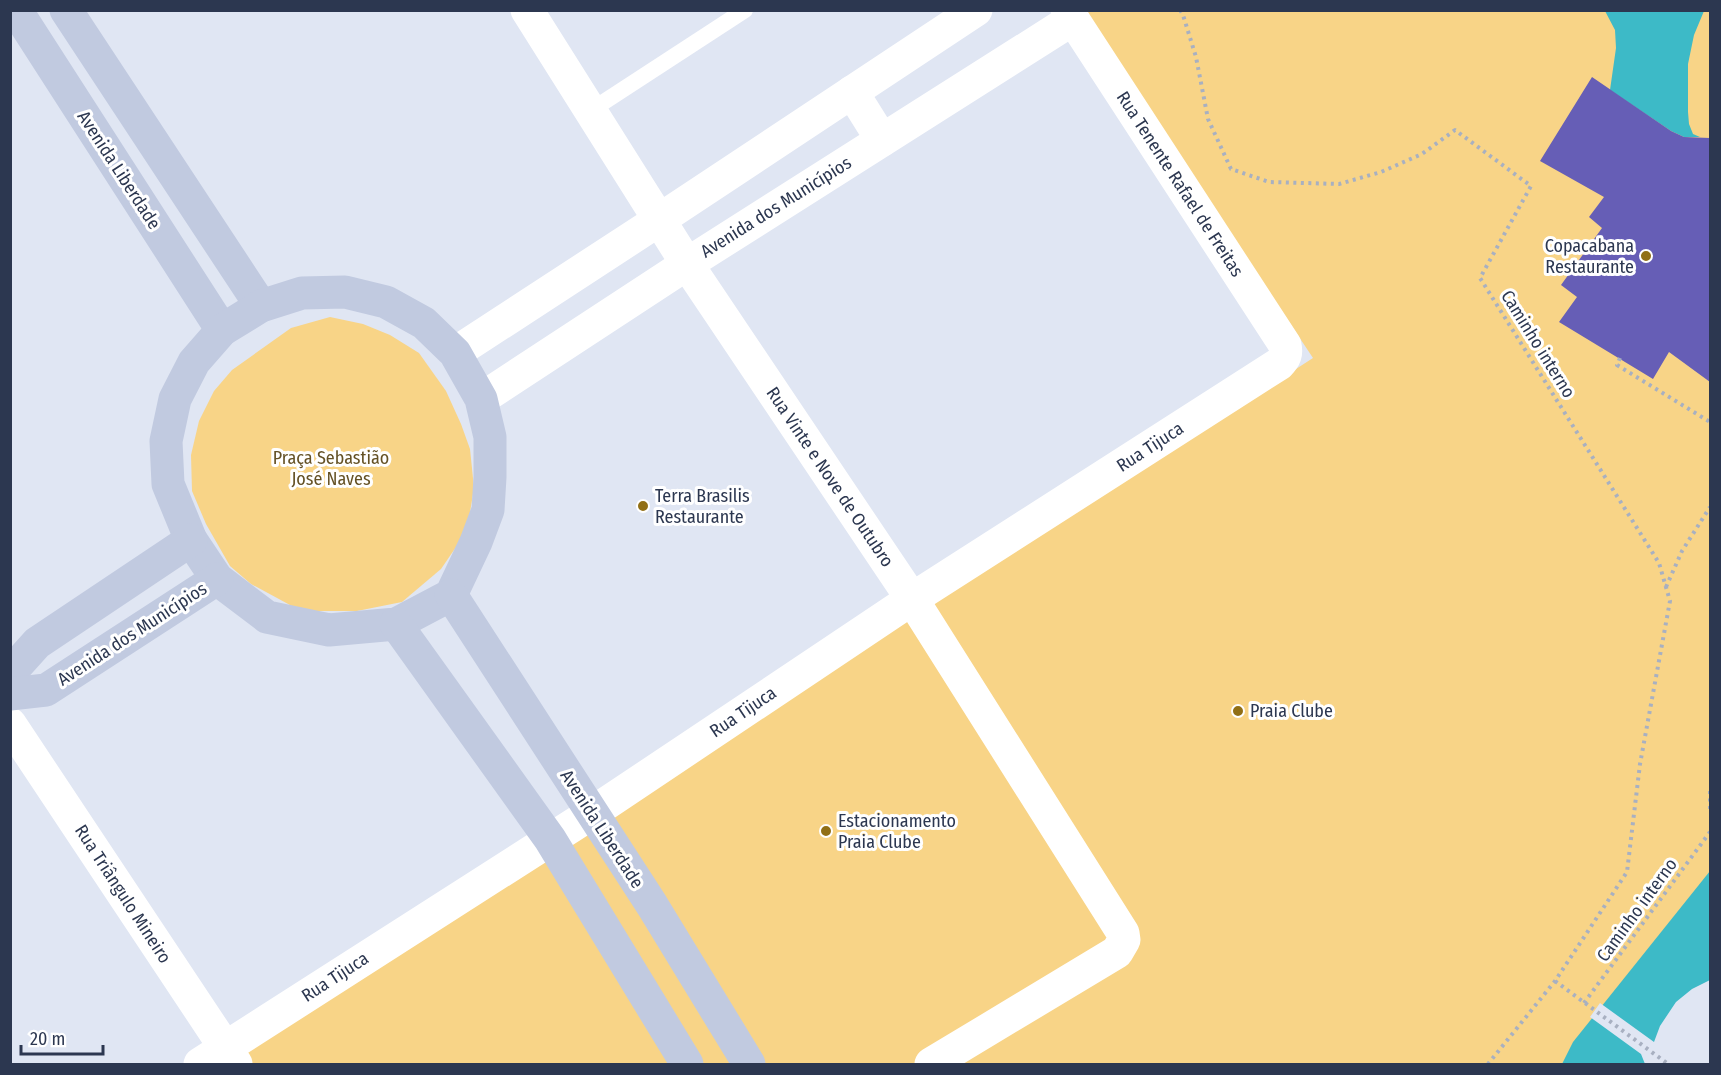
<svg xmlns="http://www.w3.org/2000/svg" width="1721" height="1075" font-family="'Fira Sans Condensed',sans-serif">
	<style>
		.green { fill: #f8d487 }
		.water { fill: #3dbac7 }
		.pier { fill: #e0e6f3 }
		.building { fill: #665eb6 }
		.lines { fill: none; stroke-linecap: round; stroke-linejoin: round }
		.path { stroke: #a8b0c1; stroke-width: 4; stroke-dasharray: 3 4.5; stroke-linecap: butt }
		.lane { stroke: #fff; stroke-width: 16 }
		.street { stroke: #fff; stroke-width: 33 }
		.secondary { stroke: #c1cae0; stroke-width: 33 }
		.poi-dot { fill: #916f15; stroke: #fff; stroke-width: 2 }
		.labels { text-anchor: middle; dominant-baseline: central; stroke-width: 6; stroke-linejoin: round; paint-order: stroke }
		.street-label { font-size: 18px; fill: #2c3750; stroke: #fff }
		.poi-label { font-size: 18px; fill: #2c3750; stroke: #fff; text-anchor: start }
		.park-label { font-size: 18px; fill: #645125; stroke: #fff }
	</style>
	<rect width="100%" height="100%" fill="#e0e6f3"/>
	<g class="green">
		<path d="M 1083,11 L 1710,11 L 1710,1064 L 219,1064 L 1313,358 Z"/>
		<path d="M 330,317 L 363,324 L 390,335 L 419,353 L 446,391 L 461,424 L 470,449 L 474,488 L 467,531 L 441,569 L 402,602 L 357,611 L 301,611 L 251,584 L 230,566 L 206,524 L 192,491 L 191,455 L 199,421 L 214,391 L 232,370 L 291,328 Z"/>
	</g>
	<g class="water">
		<path d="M 1605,11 L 1704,11 L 1694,35 L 1688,64 L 1688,112 L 1689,124 L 1693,134 L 1700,137 L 1684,137 L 1671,131 L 1610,90 L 1616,48 L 1615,30 Z"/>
		<path d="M 1710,871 L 1710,1064 L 1562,1064 L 1573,1042 Z"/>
	</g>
	<path class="pier" d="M 1710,980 L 1710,1064 L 1645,1064 L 1641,1054 L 1590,1017 L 1600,1003 L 1654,1042 L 1660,1026 L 1676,1002 L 1692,989 Z"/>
	<path class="building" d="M 1592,77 L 1671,131 L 1684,137 L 1710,138 L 1710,382 L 1669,352 L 1653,379 L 1559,322 L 1577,297 L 1561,285 L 1602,228 L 1589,217 L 1604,197 L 1540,161 Z"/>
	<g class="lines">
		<g class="path">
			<path d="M 1180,10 L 1183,15 L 1196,57 L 1208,119 L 1231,169 L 1269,182 L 1339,184 L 1381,172 L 1422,154 L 1455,130 L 1531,186 L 1480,278 L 1659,563 L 1670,601 L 1640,764 L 1627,872 L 1555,981 L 1488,1064"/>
			<path d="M 1620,358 L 1617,365 L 1710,422"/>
			<path d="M 1666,587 L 1682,551 L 1710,507"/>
			<path d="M 1710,791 L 1710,811"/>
			<path d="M 1555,981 L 1668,1064"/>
			<path d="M 1584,1003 L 1710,832"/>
		</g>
		<path class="lane" d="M 590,111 L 745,10"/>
		<g class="street">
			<path d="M 527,10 L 687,264 L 912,599 L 1123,933 L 1124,940 L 1117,952 L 931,1064"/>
			<path d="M 852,92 L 882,140"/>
			<path d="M 455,353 L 659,220 L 976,10"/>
			<path d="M 481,399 L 687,264 L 1073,19"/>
			<path d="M 10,724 L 236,1064"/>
			<path d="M 200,1064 L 592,813 L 912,599 L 1279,364 C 1285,358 1287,354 1285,345 L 1067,10"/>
		</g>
		<g class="secondary">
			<path d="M 16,10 L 222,330"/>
			<path d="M 66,10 L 261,306"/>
			<path d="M 345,292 L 386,302 L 424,323 L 455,353 L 481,399 L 490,437 L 490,477 L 488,510 L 476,542 L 451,595 L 396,624 L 329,630 L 267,617 L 217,579 L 191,540 L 168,484 L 166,441 L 175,399 L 194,362 L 222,330 L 261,306 L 302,293 Z"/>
			<path d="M 451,595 L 652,905 L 749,1064"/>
			<path d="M 396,624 L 550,839 L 687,1064"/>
			<path d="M 10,673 L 37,643 L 191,540"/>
			<path d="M 10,694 L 46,690 L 217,579"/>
		</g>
	</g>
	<g class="poi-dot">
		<circle cx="1646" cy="256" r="6"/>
		<circle cx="643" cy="506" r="6"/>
		<circle cx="1238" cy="711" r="6"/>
		<circle cx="826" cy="831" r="6"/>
	</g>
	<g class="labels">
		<g class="street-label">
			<text transform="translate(119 170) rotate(57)">Avenida Liberdade</text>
			<text transform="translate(1180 184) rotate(57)">Rua Tenente Rafael de Freitas</text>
			<text transform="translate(776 207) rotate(-32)">Avenida dos Municípios</text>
			<text transform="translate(1538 344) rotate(58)">Caminho interno</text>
			<text transform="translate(1150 447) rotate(-33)">Rua Tijuca</text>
			<text transform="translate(830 477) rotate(56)">Rua Vinte e Nove de Outubro</text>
			<text transform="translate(132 634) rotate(-33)">Avenida dos Municípios</text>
			<text transform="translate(743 712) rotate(-34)">Rua Tijuca</text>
			<text transform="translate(602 829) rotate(57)">Avenida Liberdade</text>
			<text transform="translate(123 894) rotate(57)">Rua Triângulo Mineiro</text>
			<text transform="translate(1637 910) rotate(-54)">Caminho interno</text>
			<text transform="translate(335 977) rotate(-33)">Rua Tijuca</text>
		</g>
		<g class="poi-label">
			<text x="1634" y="246" text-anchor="end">Copacabana<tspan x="1634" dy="21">Restaurante</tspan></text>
			<text x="655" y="496">Terra Brasilis<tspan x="655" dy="21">Restaurante</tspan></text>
			<text x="1250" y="711">Praia Clube</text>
			<text x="838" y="821">Estacionamento<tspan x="838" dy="21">Praia Clube</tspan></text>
		</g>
		<g class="park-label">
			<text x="331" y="458">Praça Sebastião<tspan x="331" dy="21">José Naves</tspan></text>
		</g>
	</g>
	<rect width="1721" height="1075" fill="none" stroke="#2c3750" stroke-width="24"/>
	<path d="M21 1045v9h82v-9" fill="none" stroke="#2c3750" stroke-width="3"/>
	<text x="30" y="1045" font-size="18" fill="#2c3750" stroke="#ffffff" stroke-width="4.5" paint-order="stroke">20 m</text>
</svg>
